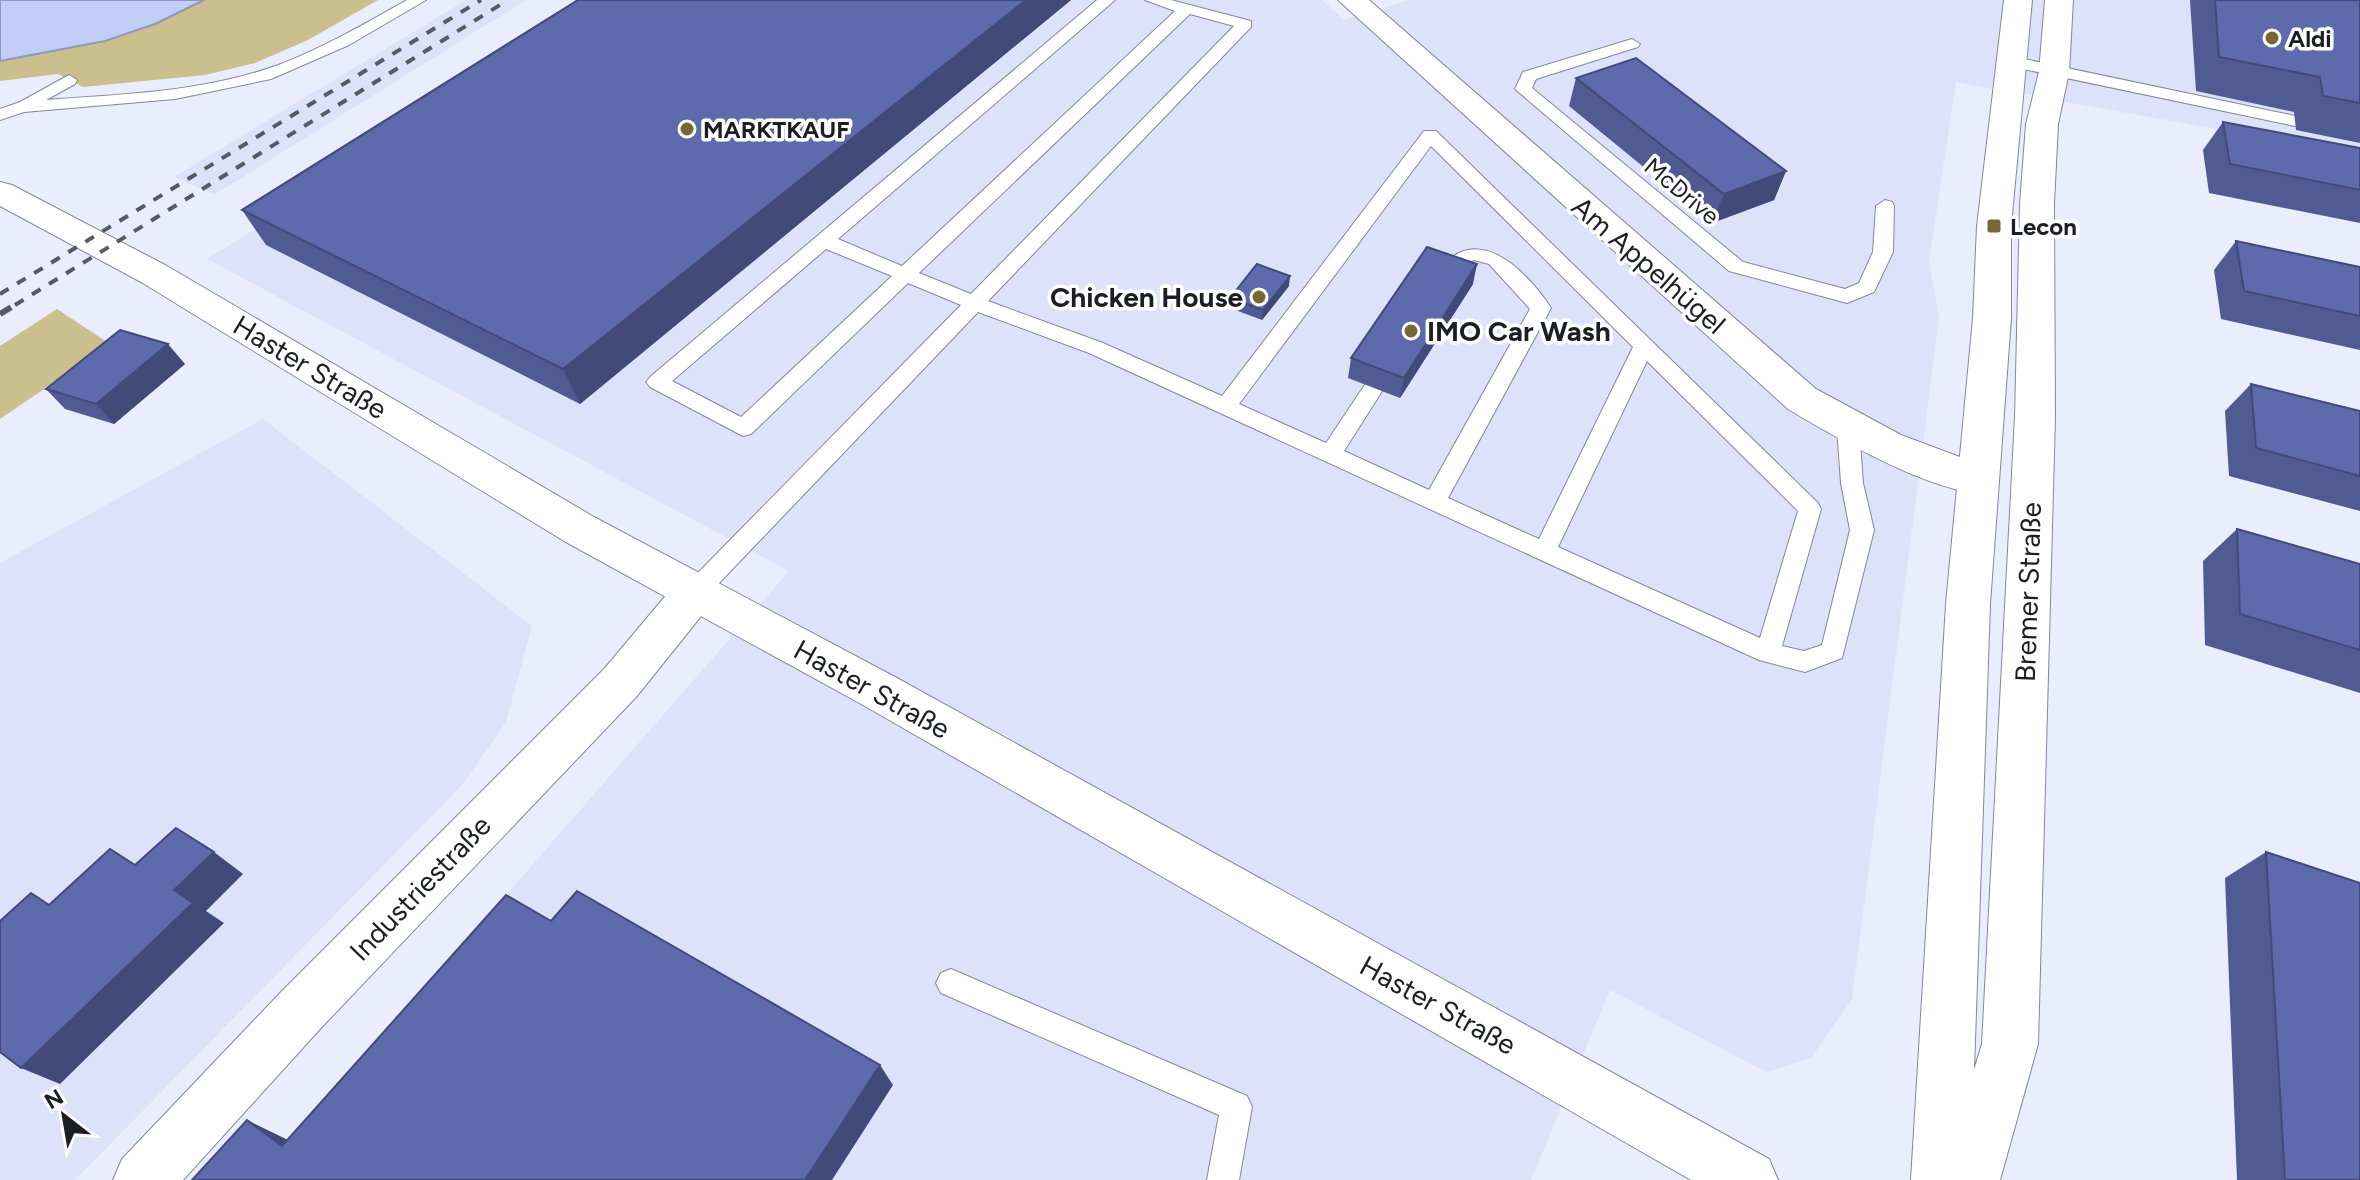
<svg xmlns="http://www.w3.org/2000/svg" width="2360" height="1180" font-family="Figtree,sans-serif">
	<style>
		.built { fill: #dce2f9 }
		.green { fill: #ccbf8e }
		.water { fill: #c1ccf7; stroke: #9098b8; stroke-width: 2 }
		.lines { fill: none; stroke-linecap: round; stroke-linejoin: round }
		.service-casing { stroke: #848896; stroke-width: 2 }
		.minor-casing { stroke: #848896; stroke-width: 2 }
		.tertiary-casing { stroke: #848896; stroke-width: 2 }
		.service { fill: #fff; fill-rule: evenodd }
		.minor { fill: #fff; fill-rule: evenodd }
		.tertiary { fill: #fff; fill-rule: evenodd }
		.rail-far1 { stroke: #585a63; stroke-width: 4; stroke-dasharray: 10 10; stroke-linecap: butt }
		.rail { stroke: #585a63; stroke-width: 6; stroke-dasharray: 13 13; stroke-linecap: butt }
		.wall { fill: #505b93 }
		.shaded-wall { fill: #414a78 }
		.building { fill: #5d6aab; stroke: #414a78; stroke-width: 2 }
		.poi-dot { fill: #766835; stroke: #fff; stroke-width: 3 }
		.labels { text-anchor: middle; dominant-baseline: central; stroke-width: 7; stroke-linejoin: round; paint-order: stroke }
		.far-poi-label { font-size: 24px; font-weight: bold; fill: #1d1e24; stroke: #fff; text-anchor: start }
		.far-street-label { font-size: 24px; fill: #1d1e24; stroke: #fff }
		.street-label { font-size: 28px; fill: #1d1e24; stroke: #fff }
		.poi-label { font-size: 28px; font-weight: bold; fill: #1d1e24; stroke: #fff; text-anchor: end }
	</style>
	<rect width="100%" height="100%" fill="#e9edfd"/>
	<g class="built">
		<path d="M 466,0 L 526,0 L 214,195 L 174,177 Z"/>
		<path d="M 617,0 L 1322,0 L 1344,20 L 1410,0 L 2360,0 L 2360,155 L 1956,82 L 1929,261 L 1939,318 L 1852,999 L 1811,1058 L 1766,1072 L 1610,990 L 1531,1180 L 257,1180 L 789,571 L 207,259 L 554,45 Z"/>
		<path d="M 263,419 L 532,626 L 506,722 L 463,784 L 75,1180 L 0,1180 L 0,563 Z"/>
	</g>
	<g class="green">
		<path d="M 0,0 L 378,0 L 308,40 L 255,63 L 205,75 L 83,87 L 58,74 L 0,81 Z"/>
		<path d="M 57,309 L 110,344 L 0,419 L 0,346 Z"/>
	</g>
	<path class="water" d="M 0,0 L 204,0 L 155,24 L 105,41 L 0,61 Z"/>
	<g class="lines">
		<g class="service-casing">
			<g id="service">
				<path d="M 407,0 L 426,0 L 349,45 L 271,79 L 175,99 L 24,112 L 0,120 L 0,109 L 20,102 L 69,75 L 77,80 L 75,84 L 46,100 C 125,94 206,92 281,64 C 325,47 366,23 407,0 Z"/>
				<path d="M 1097,0 L 1115,0 L 838,239 L 902,266 L 1175,11 L 1145,0 L 1171,0 L 1251,21 L 1251,27 L 988,301 L 1103,343 L 1222,396 L 1424,131 L 1436,131 L 1818,503 L 1821,509 L 1782,646 L 1804,651 L 1822,645 L 1850,530 L 1841,483 L 1837,428 L 1840,422 L 1856,422 L 1859,428 L 1863,483 L 1874,530 L 1842,658 L 1805,672 L 1759,660 L 1089,353 L 978,312 L 703,600 L 694,603 L 685,600 L 682,593 L 685,586 L 961,305 L 908,283 L 751,434 L 743,436 L 650,387 L 646,382 L 650,377 ZM 1190,14 L 1234,26 L 971,294 L 919,273 ZM 1431,146 L 1633,347 L 1539,539 L 1448,498 L 1551,308 C 1525,268 1473,218 1436,275 L 1446,281 L 1453,280 L 1462,266 L 1474,260 L 1489,264 L 1530,309 L 1429,490 L 1344,451 L 1384,388 L 1380,383 L 1366,383 L 1326,443 L 1239,404 ZM 826,249 L 892,276 L 741,417 L 672,381 ZM 1647,361 L 1798,511 L 1760,638 L 1558,547 Z"/>
				<path d="M 1632,39 L 1640,44 L 1638,47 L 1536,79 L 1532,88 L 1743,262 L 1845,289 L 1859,283 L 1873,252 L 1876,206 L 1885,200 L 1892,202 L 1894,206 L 1893,252 L 1874,292 L 1847,303 L 1729,271 L 1515,89 L 1523,72 Z"/>
				<path d="M 2010,56 L 2295,116 L 2304,121 L 2295,126 L 2004,65 L 2002,61 Z"/>
				<path d="M 951,969 L 1247,1096 L 1252,1107 L 1239,1180 L 1207,1180 L 1219,1115 L 941,993 L 936,983 L 941,973 Z"/>
			</g>
		</g>
		<g class="minor-casing">
			<g id="minor">
				<path d="M 1338,0 L 1369,0 L 1816,389 L 1901,435 L 1992,469 L 1998,480 L 1992,491 C 1949,504 1828,433 1788,409 Z"/>
				<path d="M 694,575 L 710,581 L 716,593 L 710,605 L 637,696 L 320,1029 L 183,1180 L 113,1180 L 122,1159 L 282,991 L 605,668 L 678,581 Z"/>
			</g>
		</g>
		<g class="tertiary-casing">
			<g id="tertiary">
				<path d="M 2004,0 L 2032,0 L 2011,226 L 2011,318 L 1990,604 L 1974,1070 L 1982,1044 L 2015,417 L 2020,204 L 2026,124 L 2039,72 L 2045,0 L 2073,0 L 2069,72 L 2058,124 L 2054,204 L 2055,417 L 2038,1044 L 2000,1180 L 1911,1180 L 1946,604 L 1973,318 L 1977,226 Z"/>
				<path d="M 0,182 L 12,185 L 167,266 L 594,517 L 895,677 L 1769,1159 L 1778,1180 L 1691,1180 L 863,705 L 564,541 L 141,282 L 0,206 Z"/>
			</g>
		</g>
		<use href="#service" class="service"/>
		<use href="#minor" class="minor"/>
		<use href="#tertiary" class="tertiary"/>
		<g class="rail-far1">
			<path d="M 0,294 L 481,0"/>
			<path d="M 15,305 L 508,0"/>
		</g>
		<path class="rail" d="M 0,314 L 18,303"/>
	</g>
	<g class="wall">
		<path d="M 578,0 L 1071,0 L 580,404 L 266,245 L 242,210 Z"/>
		<path d="M 2190,0 L 2360,0 L 2360,143 L 2296,130 L 2294,112 L 2196,91 Z"/>
		<path d="M 1576,78 L 1786,171 L 1774,200 L 1712,223 L 1569,106 Z"/>
		<path d="M 2223,122 L 2360,148 L 2360,223 L 2209,193 L 2203,150 Z"/>
		<path d="M 2236,241 L 2360,267 L 2360,350 L 2221,319 L 2214,270 Z"/>
		<path d="M 1473,284 L 1400,398 L 1348,378 L 1351,358 Z"/>
		<path d="M 1289,286 L 1262,320 L 1230,308 L 1230,298 Z"/>
		<path d="M 185,364 L 114,424 L 65,409 L 46,389 Z"/>
		<path d="M 2251,384 L 2360,411 L 2360,511 L 2229,476 L 2225,411 Z"/>
		<path d="M 2237,529 L 2360,564 L 2360,693 L 2205,645 L 2203,561 Z"/>
		<path d="M 2266,852 L 2360,1180 L 2237,1180 L 2225,878 Z"/>
	</g>
	<g class="shaded-wall">
		<path d="M 1026,0 L 1071,0 L 580,404 L 563,369 Z"/>
		<path d="M 1786,171 L 1774,200 L 1712,223 L 1724,194 Z"/>
		<path d="M 1477,264 L 1473,284 L 1400,398 L 1404,378 Z"/>
		<path d="M 1290,276 L 1289,286 L 1262,320 L 1263,310 Z"/>
		<path d="M 168,344 L 185,364 L 114,424 L 96,404 Z"/>
		<path d="M 214,852 L 243,874 L 206,911 L 224,923 L 60,1084 L 21,1068 L 174,890 Z"/>
		<path d="M 880,1065 L 893,1085 L 832,1180 L 805,1180 Z"/>
		<path d="M 247,1120 L 286,1139 L 320,1164 L 282,1146 Z"/>
	</g>
	<g class="building">
		<path d="M 578,0 L 1026,0 L 563,369 L 242,210 Z"/>
		<path d="M 2215,0 L 2360,0 L 2360,103 L 2323,96 L 2320,77 L 2219,57 Z"/>
		<path d="M 1636,58 L 1786,171 L 1724,194 L 1576,78 Z"/>
		<path d="M 2223,122 L 2360,148 L 2360,190 L 2230,164 Z"/>
		<path d="M 2236,241 L 2360,267 L 2360,316 L 2244,291 Z"/>
		<path d="M 1427,247 L 1477,264 L 1404,378 L 1351,358 Z"/>
		<path d="M 1257,264 L 1290,276 L 1263,310 L 1230,298 Z"/>
		<path d="M 120,330 L 168,344 L 96,404 L 46,389 Z"/>
		<path d="M 2251,384 L 2360,411 L 2360,476 L 2256,448 Z"/>
		<path d="M 2237,529 L 2360,564 L 2360,650 L 2240,614 Z"/>
		<path d="M 176,828 L 214,852 L 174,890 L 193,903 L 21,1068 L 0,1052 L 0,921 L 31,893 L 49,905 L 110,849 L 135,865 Z"/>
		<path d="M 2266,852 L 2360,883 L 2360,1180 L 2285,1180 Z"/>
		<path d="M 577,891 L 880,1065 L 805,1180 L 192,1180 L 247,1120 L 282,1146 L 506,895 L 551,921 Z"/>
	</g>
	<g class="poi-dot">
		<circle cx="2272" cy="38" r="8"/>
		<circle cx="687" cy="129" r="8"/>
		<rect x="1986" y="218" width="16" height="16" rx="4"/>
		<circle cx="1259" cy="297" r="8"/>
		<circle cx="1411" cy="331" r="8"/>
	</g>
	<g class="labels">
		<g class="far-poi-label">
			<text x="2288" y="38">Aldi</text>
			<text x="703" y="129">MARKTKAUF</text>
			<text x="2010" y="226">Lecon</text>
		</g>
		<g class="far-street-label">
			<text transform="translate(1682 191) rotate(40)">McDrive</text>
		</g>
		<g class="street-label">
			<text transform="translate(1649 265) rotate(41)">Am Appelhügel</text>
			<text transform="translate(310 367) rotate(31)">Haster Straße</text>
			<text transform="translate(2028 592) rotate(-88)">Bremer Straße</text>
			<text transform="translate(872 689) rotate(29)">Haster Straße</text>
			<text transform="translate(420 888) rotate(-46)">Industriestraße</text>
			<text transform="translate(1438 1005) rotate(29)">Haster Straße</text>
		</g>
		<g class="poi-label">
			<text x="1243" y="297">Chicken House</text>
			<text x="1427" y="331" text-anchor="start">IMO Car Wash</text>
		</g>
	</g>
	<g transform="translate(64 1116) rotate(329)" stroke="#ffffff" stroke-width="6" paint-order="stroke">
	<path d="M0-6L14 30L0 20L-14 30Z" fill="#1d1e24"/>
	<text y="-12" font-size="22" font-weight="bold" text-anchor="middle" fill="#1d1e24">N</text>
	</g>
</svg>
